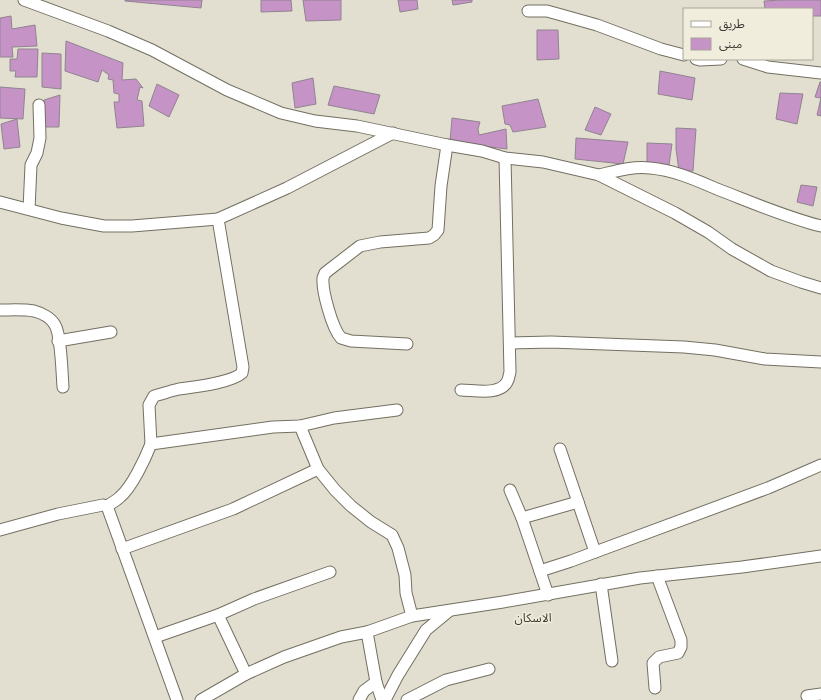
<svg xmlns="http://www.w3.org/2000/svg" width="821" height="700" font-family="Roboto,'Noto Sans Arabic',sans-serif">
	<style>
		.building { fill: #c693c7; stroke: #8f848f }
		.lines { fill: none; stroke-linecap: round; stroke-linejoin: round }
		.minor-casing { stroke: #736f61; stroke-width: 13 }
		.minor { stroke: #fff; stroke-width: 11 }
		.labels { text-anchor: middle; dominant-baseline: central; stroke-width: 3; stroke-linejoin: round; paint-order: stroke }
		.neighbourhood-label { font-size: 12px; fill: #3b3933; stroke: #f1eddd }
	</style>
	<rect width="100%" height="100%" fill="#e3dfd0"/>
	<g class="building">
		<path d="M 125,0 L 202,0 L 201,8 L 125,1 Z"/>
		<path d="M 261,0 L 291,0 L 292,11 L 261,12 Z"/>
		<path d="M 303,0 L 341,0 L 341,20 L 306,21 Z"/>
		<path d="M 398,0 L 417,0 L 418,9 L 400,12 Z"/>
		<path d="M 452,0 L 472,0 L 472,2 L 453,5 Z"/>
		<path d="M 781,0 L 821,0 L 821,16 L 812,16 L 812,9 L 765,9 L 764,1 Z"/>
		<path d="M 11,16 L 12,29 L 35,25 L 37,46 L 12,47 L 13,57 L 0,57 L 0,18 Z"/>
		<path d="M 537,30 L 558,30 L 559,59 L 537,60 Z"/>
		<path d="M 66,41 L 123,63 L 122,80 L 136,79 L 143,88 L 140,87 L 137,100 L 142,101 L 144,126 L 117,128 L 114,102 L 119,102 L 119,94 L 114,93 L 113,80 L 108,79 L 109,75 L 102,70 L 98,82 L 65,71 Z"/>
		<path d="M 18,49 L 38,49 L 37,77 L 15,77 L 16,71 L 10,71 L 10,59 L 17,59 Z"/>
		<path d="M 42,53 L 61,54 L 61,89 L 42,87 Z"/>
		<path d="M 660,71 L 695,78 L 692,100 L 658,94 Z"/>
		<path d="M 313,78 L 316,104 L 295,108 L 292,83 Z"/>
		<path d="M 820,82 L 821,82 L 821,116 L 817,115 L 821,98 L 815,97 Z"/>
		<path d="M 157,84 L 179,95 L 169,117 L 149,106 Z"/>
		<path d="M 334,86 L 380,95 L 374,114 L 328,105 Z"/>
		<path d="M 0,87 L 25,89 L 23,119 L 0,118 Z"/>
		<path d="M 780,93 L 803,94 L 797,124 L 776,119 Z"/>
		<path d="M 60,95 L 59,127 L 44,127 L 44,100 Z"/>
		<path d="M 538,99 L 546,127 L 513,132 L 510,125 L 505,124 L 502,106 Z"/>
		<path d="M 595,107 L 611,114 L 601,135 L 585,130 Z"/>
		<path d="M 452,118 L 480,122 L 478,129 L 479,135 L 506,129 L 507,149 L 450,142 Z"/>
		<path d="M 17,119 L 20,147 L 4,149 L 1,124 Z"/>
		<path d="M 676,128 L 696,129 L 693,171 L 679,171 L 676,149 Z"/>
		<path d="M 576,138 L 628,142 L 623,164 L 575,159 Z"/>
		<path d="M 647,143 L 672,144 L 669,165 L 647,163 Z"/>
		<path d="M 801,185 L 817,187 L 813,206 L 797,202 Z"/>
	</g>
	<g class="lines">
		<g class="minor-casing">
			<g id="minor">
				<path d="M 24,0 L 108,31 L 152,50 L 227,90 L 281,113 L 315,121 L 357,126 L 447,145 L 482,151 L 505,158 L 543,162 L 599,175 L 675,213 L 708,232 L 732,249 L 771,271 L 801,282 L 821,288"/>
				<path d="M 528,11 L 547,11 L 565,16 L 597,25 L 661,49 L 684,55"/>
				<path d="M 696,59 L 700,60 L 721,59"/>
				<path d="M 743,59 L 768,67 L 821,73"/>
				<path d="M 599,175 C 616,171 633,166 650,168 C 674,170 696,180 717,189 C 751,202 785,217 821,226"/>
				<path d="M 0,202 L 61,218 L 104,226 L 132,226 L 218,219 L 287,188 L 393,133"/>
				<path d="M 29,209 L 31,165 L 37,153 L 40,138 L 39,105"/>
				<path d="M 0,310 C 11,310 23,309 34,311 C 42,313 51,318 55,325 C 61,335 62,373 63,387"/>
				<path d="M 58,341 L 111,332"/>
				<path d="M 510,343 L 551,342 L 684,347 L 715,350 L 765,359 L 821,362"/>
				<path d="M 407,344 L 351,341 L 341,338 C 332,328 322,291 323,278 L 325,273 L 360,246 L 380,242 L 429,238 L 434,235 L 438,230 L 441,186 L 447,145"/>
				<path d="M 461,390 C 474,390 499,396 507,382 C 509,379 509,375 510,372 L 505,158"/>
				<path d="M 300,426 L 318,469 L 335,490 L 351,506 L 371,522 L 392,535 L 398,548 L 405,575 L 406,593 L 412,616"/>
				<path d="M 151,444 L 149,405 L 154,396 C 162,394 170,391 179,389 C 194,387 231,383 242,373 L 243,367 L 218,219"/>
				<path d="M 560,449 L 595,552"/>
				<path d="M 510,490 L 522,518 L 548,595"/>
				<path d="M 107,506 C 112,503 117,500 120,497 C 132,487 145,459 151,444 L 273,427 L 300,426 L 334,418 L 397,410"/>
				<path d="M 522,518 L 578,502"/>
				<path d="M 0,530 L 58,514 L 103,505 L 107,506 L 177,700"/>
				<path d="M 122,549 L 233,509 L 318,469"/>
				<path d="M 540,571 L 571,561 L 768,488 L 821,465"/>
				<path d="M 601,584 L 612,661"/>
				<path d="M 218,615 L 246,674"/>
				<path d="M 367,632 L 376,682 L 382,700"/>
				<path d="M 155,637 L 218,615 L 254,599 L 330,572"/>
				<path d="M 655,688 L 653,663 L 659,657 L 678,653 L 681,647 L 681,640 L 657,576"/>
				<path d="M 807,696 L 821,694"/>
				<path d="M 201,700 L 246,674 L 284,657 L 341,637 L 367,632 L 412,616 L 503,602 L 640,578 L 742,567 L 821,556"/>
				<path d="M 359,700 L 364,691 L 376,682"/>
				<path d="M 385,700 L 398,675 L 426,630 L 449,611"/>
				<path d="M 407,700 L 446,680 L 489,669"/>
			</g>
		</g>
		<use href="#minor" class="minor"/>
	</g>
	<g class="labels">
		<g class="neighbourhood-label">
			<text x="533" y="618">الاسكان</text>
		</g>
	</g>
	<rect x="683" y="8" width="130" height="52" fill="#f1eddd" stroke="#a8a599"/>
	<rect x="691" y="21" width="20" height="6" fill="#ffffff" stroke="#a8a599"/>
	<text x="719" y="28" font-size="12" fill="#3b3933">طريق</text>
	<rect x="691" y="38" width="20" height="12" fill="#c693c7" stroke="#a8a599"/>
	<text x="719" y="48" font-size="12" fill="#3b3933">مبنى</text>
</svg>
